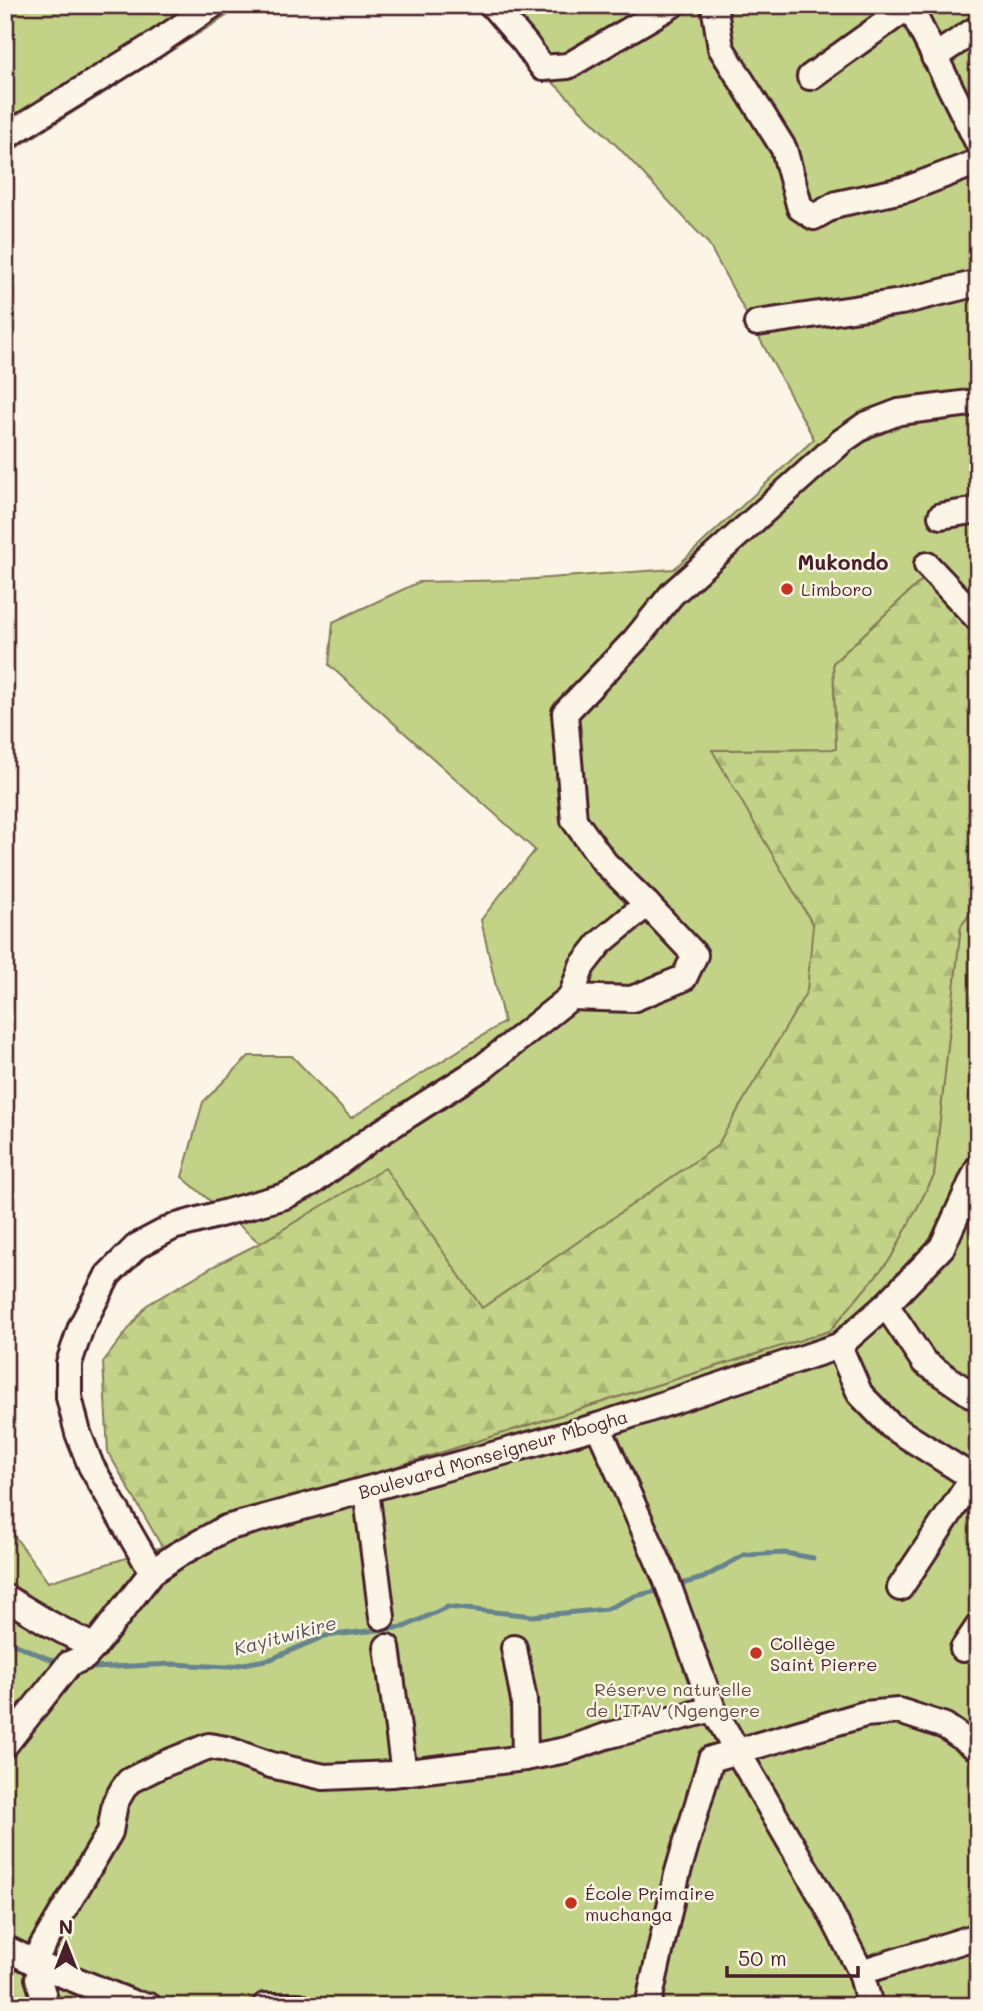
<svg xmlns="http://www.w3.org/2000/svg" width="983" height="2011" font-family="Mali,sans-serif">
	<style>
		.forest { fill: url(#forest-firs); stroke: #867959; stroke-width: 2 }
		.green { fill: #c2d387; stroke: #867959; stroke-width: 2 }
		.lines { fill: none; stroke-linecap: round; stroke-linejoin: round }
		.stream { stroke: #65848e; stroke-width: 5 }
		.minor-casing { stroke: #4a1f2b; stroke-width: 30 }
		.minor { stroke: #fcf5e5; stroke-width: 24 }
		.poi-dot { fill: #c8321e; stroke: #fcf5e5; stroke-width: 2.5 }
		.labels { text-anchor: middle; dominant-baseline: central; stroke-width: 5; stroke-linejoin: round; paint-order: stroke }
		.poi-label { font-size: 18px; fill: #4a1f2b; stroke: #fcf5e5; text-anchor: start }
		.street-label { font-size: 18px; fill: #4a1f2b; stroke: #fcf5e5 }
		.park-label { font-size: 18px; fill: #684c42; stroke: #fcf5e5 }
		.water-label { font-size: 19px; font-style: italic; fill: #58525d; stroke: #fcf5e5 }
		.quarter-label { font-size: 21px; font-weight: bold; fill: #4a1f2b; stroke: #fcf5e5 }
	</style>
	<defs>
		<pattern id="forest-firs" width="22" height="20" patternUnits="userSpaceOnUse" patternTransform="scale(1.75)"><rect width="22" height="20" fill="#c2d387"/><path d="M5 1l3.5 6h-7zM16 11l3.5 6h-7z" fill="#a8b575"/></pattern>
	</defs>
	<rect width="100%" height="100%" fill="#fcf5e5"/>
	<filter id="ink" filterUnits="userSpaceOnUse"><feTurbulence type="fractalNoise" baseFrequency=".0143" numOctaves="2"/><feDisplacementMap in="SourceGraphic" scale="14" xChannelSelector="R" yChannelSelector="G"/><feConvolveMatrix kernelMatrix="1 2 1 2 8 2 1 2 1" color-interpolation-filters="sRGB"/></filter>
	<g filter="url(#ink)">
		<path class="forest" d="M 925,577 L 978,633 L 978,904 L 961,926 L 934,1176 L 891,1258 L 830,1331 L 222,1521 L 162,1547 L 108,1452 L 103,1362 L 147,1305 L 214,1266 L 260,1243 L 385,1167 L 813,925 L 711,750 L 836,749 L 833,663 Z"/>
		<g class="green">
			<path d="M 5,5 L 244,5 L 5,155 Z"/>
			<path d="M 475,5 L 978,5 L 978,633 L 924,578 L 833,663 L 836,749 L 712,750 L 813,925 L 807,991 L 717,1146 L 482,1308 L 385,1168 L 260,1243 L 182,1177 L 203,1102 L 249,1056 L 292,1056 L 351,1118 L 504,1022 L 481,920 L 535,850 L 329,665 L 333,622 L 419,582 L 521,580 L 674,569 L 814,439 L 708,243 L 620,149 Z"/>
			<path d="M 978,904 L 978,2006 L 5,2006 L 5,1523 L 48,1582 L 162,1547 L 222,1521 L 830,1331 L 891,1258 L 934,1176 L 961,926 Z"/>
		</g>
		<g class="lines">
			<g class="stream">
				<path d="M 674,1586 L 703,1578 L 744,1555 L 785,1553 L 813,1558"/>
				<path d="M 5,1640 L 49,1659 L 61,1662"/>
				<path d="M 84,1667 L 93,1668 L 172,1664 L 227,1667 L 271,1659 L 325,1636 L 404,1627 L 447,1607 L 533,1616 L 607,1609 L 635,1596 L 661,1590"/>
			</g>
			<g class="minor-casing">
				<g id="minor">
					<path d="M 492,5 L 525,43 L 543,68 L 568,66 L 672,5"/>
					<path d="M 714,5 L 721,48 L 784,149 L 800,208 L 814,217 L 837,204 L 907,189 L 978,162"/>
					<path d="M 909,5 L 978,143"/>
					<path d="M 934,57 L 978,28"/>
					<path d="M 810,77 L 909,6"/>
					<path d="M 5,137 L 154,45 L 213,5"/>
					<path d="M 757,323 L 901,302 L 978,283"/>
					<path d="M 941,516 L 978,510"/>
					<path d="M 927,565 L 978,619"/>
					<path d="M 571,997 L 632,999 L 684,978 L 695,955 L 647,904"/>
					<path d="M 886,1305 L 924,1362 L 978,1399"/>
					<path d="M 839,1346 L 860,1394 L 891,1426 L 978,1481"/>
					<path d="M 598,1426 L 666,1579 L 713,1709 L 826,1904 L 861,1972 L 870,2006"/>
					<path d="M 366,1490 L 382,1617"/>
					<path d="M 152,1572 L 91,1466 L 78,1433 L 69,1397 L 69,1363 L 81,1327 L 108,1275 L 137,1246 L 173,1227 L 285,1196 L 313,1182 L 372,1138 L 482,1068 L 571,997 L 582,966 L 600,943 L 647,904 L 605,863 L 574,820 L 565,713 L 635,640 L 672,594 L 842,441 L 865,425 L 899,412 L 978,402"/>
					<path d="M 900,1588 L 973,1478"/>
					<path d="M 5,1597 L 50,1624 L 94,1647"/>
					<path d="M 387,1647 L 404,1773"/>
					<path d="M 514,1648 L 524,1700 L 525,1758"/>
					<path d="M 963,1649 L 978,1627"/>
					<path d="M 5,1745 L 69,1664 L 85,1657 L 94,1647 L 152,1572 L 177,1555 L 226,1528 L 598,1426 L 839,1346 L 886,1305 L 942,1247 L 978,1168"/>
					<path d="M 5,1948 L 44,1967 L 135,2004 L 149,2006"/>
					<path d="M 33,1962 L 110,1832 L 115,1803 L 123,1789 L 129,1781 L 161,1765 L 209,1746 L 226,1749 L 271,1765 L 324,1777 L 392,1774 L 525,1758 L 566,1750 L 606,1736 L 713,1709"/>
					<path d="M 44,1967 L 38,1978 L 47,2006"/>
					<path d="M 861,1972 L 978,1936"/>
					<path d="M 265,2006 L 299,2006"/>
					<path d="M 648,2006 L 677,1875 L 711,1759 L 865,1714 L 899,1711 L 945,1726 L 978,1749"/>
				</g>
			</g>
			<use href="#minor" class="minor"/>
		</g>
	</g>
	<g class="poi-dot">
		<circle cx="787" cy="589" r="7"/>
		<circle cx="756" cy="1653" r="7"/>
		<circle cx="571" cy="1903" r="7"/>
	</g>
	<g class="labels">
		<g class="poi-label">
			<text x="801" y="589">Limboro</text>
			<text x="770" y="1643">Collège<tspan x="770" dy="21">Saint Pierre</tspan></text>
			<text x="585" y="1893">École Primaire<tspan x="585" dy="21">muchanga</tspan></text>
		</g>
		<g class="street-label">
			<text transform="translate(493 1454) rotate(-16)">Boulevard Monseigneur Mbogha</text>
		</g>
		<g class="park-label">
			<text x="673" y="1689">Réserve naturelle<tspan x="673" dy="21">de l'ITAV (Ngengere</tspan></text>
		</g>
		<g class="water-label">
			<text transform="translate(285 1635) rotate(-15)">Kayitwikire</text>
		</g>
		<g class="quarter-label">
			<text x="843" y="561">Mukondo</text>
		</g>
	</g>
	<rect width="983" height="2011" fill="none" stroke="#fcf5e5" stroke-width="28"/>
	<rect x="14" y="14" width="955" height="1983" fill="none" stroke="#4a1f2b" stroke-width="2.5" filter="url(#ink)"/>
	<g transform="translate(66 1944)" stroke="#fcf5e5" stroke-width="5" paint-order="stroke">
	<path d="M0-5L12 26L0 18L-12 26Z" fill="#4a1f2b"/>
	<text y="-10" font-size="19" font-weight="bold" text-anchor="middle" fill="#4a1f2b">N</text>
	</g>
	<path d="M727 1966v10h131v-10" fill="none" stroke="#4a1f2b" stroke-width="3.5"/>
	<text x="738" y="1966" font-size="21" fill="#4a1f2b" stroke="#fcf5e5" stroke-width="5" paint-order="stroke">50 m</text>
</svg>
